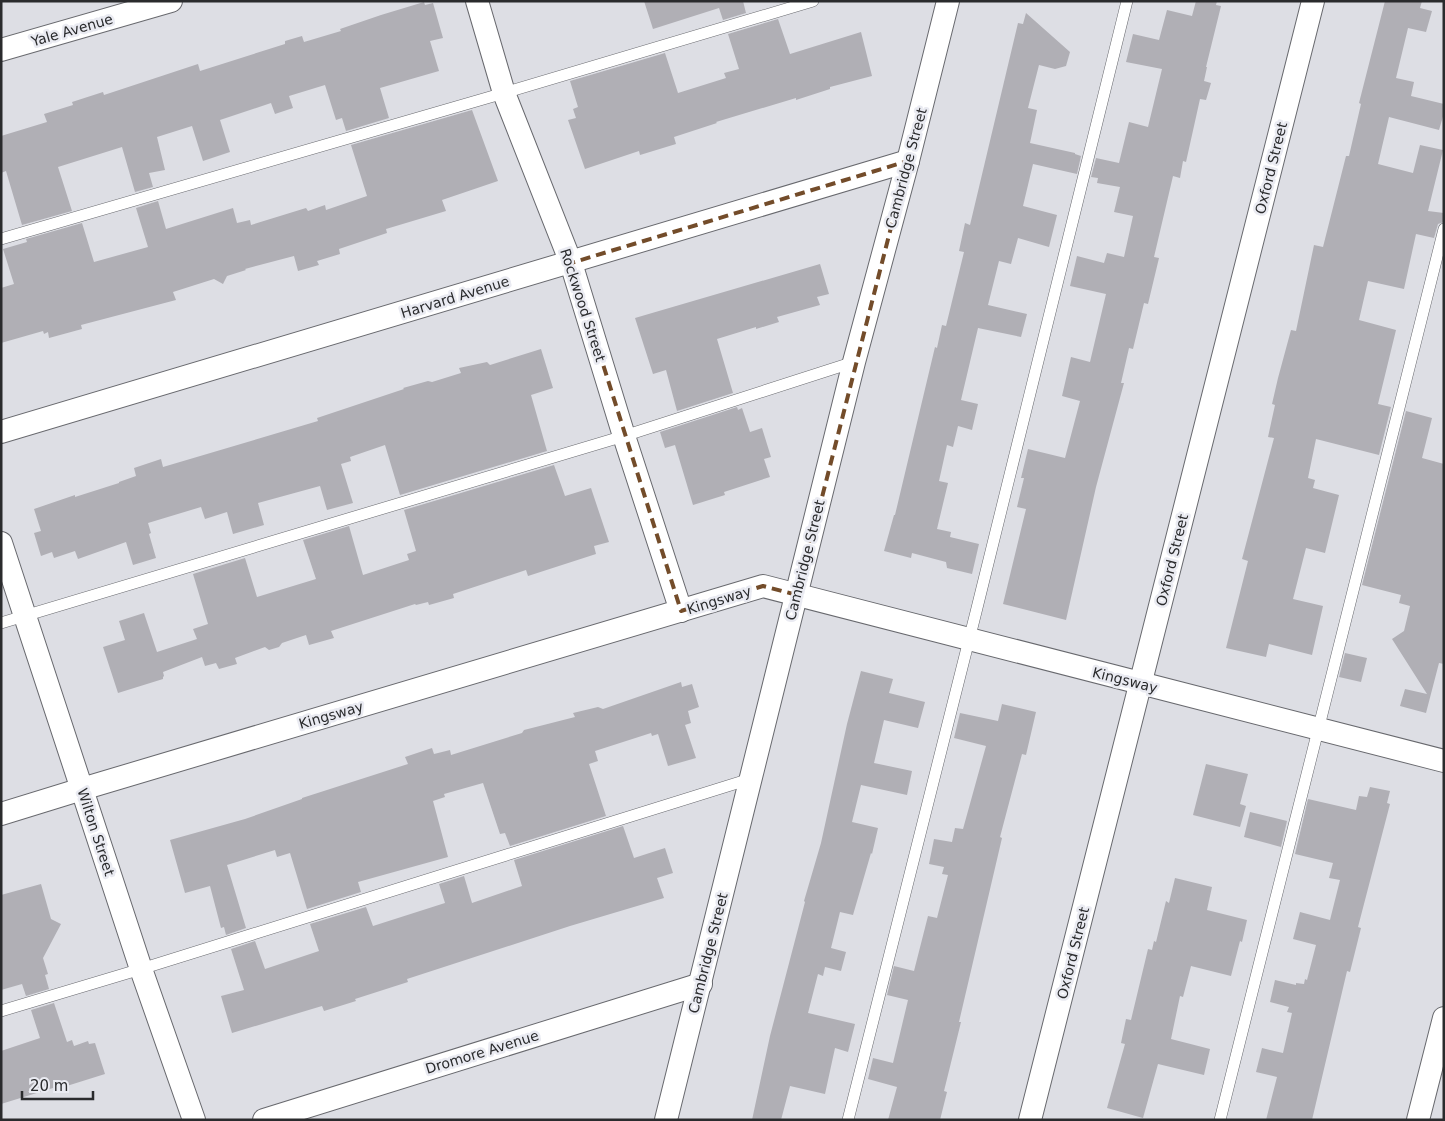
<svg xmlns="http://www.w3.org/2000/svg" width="1445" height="1121" font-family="'DejaVu Sans',sans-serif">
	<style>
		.building { fill: #b0afb5 }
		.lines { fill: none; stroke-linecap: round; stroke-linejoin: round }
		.service-casing { stroke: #68696e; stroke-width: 12 }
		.minor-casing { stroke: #68696e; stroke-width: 24 }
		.service { stroke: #fff; stroke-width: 11 }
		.minor { stroke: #fff; stroke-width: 22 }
		.marked { fill: none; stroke: #734c2a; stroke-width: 4; stroke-dasharray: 10 6; stroke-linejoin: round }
		.labels { text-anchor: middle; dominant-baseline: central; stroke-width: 5; stroke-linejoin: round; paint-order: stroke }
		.street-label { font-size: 14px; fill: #2a2b2d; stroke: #eaebf2 }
	</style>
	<rect width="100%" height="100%" fill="#dddee4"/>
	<g class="building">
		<path d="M 644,1 L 743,1 L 746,13 L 723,20 L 719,8 L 653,29 Z"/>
		<path d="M 1196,1 L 1217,1 L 1216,5 L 1221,6 L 1206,67 L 1207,67 L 1204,81 L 1211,83 L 1206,100 L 1200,99 L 1186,162 L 1183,161 L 1180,178 L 1173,176 L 1154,257 L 1159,258 L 1148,304 L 1144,303 L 1133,349 L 1129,348 L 1121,383 L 1124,383 L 1096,487 L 1066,620 L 1003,604 L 1026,509 L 1017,507 L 1024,478 L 1021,478 L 1028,449 L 1065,458 L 1080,401 L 1062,396 L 1071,357 L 1090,362 L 1106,294 L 1070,286 L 1077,256 L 1104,263 L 1107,253 L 1124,257 L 1133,216 L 1114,212 L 1120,187 L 1097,183 L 1098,178 L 1091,177 L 1096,158 L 1119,163 L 1129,122 L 1148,127 L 1162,69 L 1126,62 L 1133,34 L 1159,40 L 1167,10 L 1192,16 Z"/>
		<path d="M 1385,1 L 1422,1 L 1420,8 L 1432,11 L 1426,32 L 1408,28 L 1396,78 L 1414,82 L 1411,96 L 1444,104 L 1444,113 L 1439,130 L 1389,117 L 1378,164 L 1413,173 L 1420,145 L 1443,150 L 1428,211 L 1444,213 L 1444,222 L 1438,224 L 1434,238 L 1416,234 L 1404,289 L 1368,281 L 1359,320 L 1396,330 L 1378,404 L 1391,407 L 1379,455 L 1316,439 L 1308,478 L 1315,480 L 1313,488 L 1339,495 L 1325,553 L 1306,548 L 1293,599 L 1323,606 L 1312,655 L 1269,644 L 1266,657 L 1226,648 L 1248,561 L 1242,559 L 1274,438 L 1268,437 L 1275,405 L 1272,404 L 1278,378 L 1291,330 L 1296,331 L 1314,245 L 1323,247 L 1346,156 L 1349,156 L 1361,104 L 1359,103 Z"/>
		<path d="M 424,2 L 425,5 L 433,3 L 443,38 L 430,41 L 439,71 L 380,88 L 389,118 L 346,131 L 342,118 L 336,120 L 325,85 L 289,96 L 293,108 L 275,114 L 271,103 L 220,120 L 230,152 L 203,161 L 192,126 L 157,137 L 165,170 L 149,173 L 153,187 L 135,192 L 122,147 L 58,167 L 72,211 L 22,225 L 6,171 L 1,173 L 1,136 L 47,122 L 44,114 L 73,105 L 72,102 L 103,92 L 104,95 L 198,64 L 200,71 L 285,44 L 285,41 L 302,36 L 304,42 L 341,31 L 340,29 L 381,15 Z"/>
		<path d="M 1026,13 L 1070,52 L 1066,66 L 1055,69 L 1039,65 L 1028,108 L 1037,110 L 1030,143 L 1075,153 L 1075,154 L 1081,156 L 1077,174 L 1033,164 L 1023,206 L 1057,215 L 1049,247 L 1018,238 L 1011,264 L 999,261 L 988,305 L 1027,314 L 1021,337 L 978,328 L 961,400 L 978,404 L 972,430 L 958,426 L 953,447 L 947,445 L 939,481 L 948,483 L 937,529 L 951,532 L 950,537 L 979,544 L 972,574 L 947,568 L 946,562 L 912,553 L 911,558 L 884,551 L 894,515 L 895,515 L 935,347 L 937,348 L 942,325 L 946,326 L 964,252 L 959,251 L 965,223 L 970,225 L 1018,23 L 1023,24 Z"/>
		<path d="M 778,19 L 790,54 L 861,32 L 872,76 L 830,87 L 830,89 L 796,100 L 796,98 L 716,122 L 717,123 L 674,137 L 676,144 L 640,155 L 639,151 L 585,169 L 568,120 L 576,118 L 573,109 L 578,107 L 570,81 L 665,53 L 678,93 L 726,78 L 724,73 L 739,69 L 728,34 Z"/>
		<path d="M 472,110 L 498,181 L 442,200 L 446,211 L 386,229 L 387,233 L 339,249 L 340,254 L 317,261 L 319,265 L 298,271 L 294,256 L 245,269 L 246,270 L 227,276 L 223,284 L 214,279 L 173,292 L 176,300 L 81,325 L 82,329 L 49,338 L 48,332 L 44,334 L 43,331 L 1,343 L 1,288 L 14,284 L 3,249 L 27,242 L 26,239 L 82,223 L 94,262 L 148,247 L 136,208 L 158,201 L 166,229 L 233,208 L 237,223 L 250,220 L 251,225 L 306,208 L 308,211 L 325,205 L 326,210 L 367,196 L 351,145 Z"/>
		<path d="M 820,264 L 829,294 L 817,297 L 820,305 L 777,317 L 779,322 L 756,329 L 756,327 L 717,339 L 733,393 L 677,411 L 666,370 L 653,374 L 635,318 Z"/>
		<path d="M 541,349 L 553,388 L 531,395 L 547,451 L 400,495 L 385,445 L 350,457 L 351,461 L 341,464 L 353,503 L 327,510 L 320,486 L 258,503 L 264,525 L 233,534 L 227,512 L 205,519 L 201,507 L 148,523 L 151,533 L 149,534 L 156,558 L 133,565 L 126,542 L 78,559 L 75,551 L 54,558 L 52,552 L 41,556 L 34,533 L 41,531 L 34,509 L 75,495 L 75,497 L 119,483 L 119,482 L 136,476 L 134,468 L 161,459 L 163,467 L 318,421 L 317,418 L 404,389 L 403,388 L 428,381 L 432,382 L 461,373 L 459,368 L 487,362 L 490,365 Z"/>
		<path d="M 737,407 L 738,410 L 742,408 L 750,432 L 762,428 L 771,457 L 764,459 L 770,477 L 724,492 L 725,495 L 693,505 L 675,445 L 665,448 L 660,432 Z"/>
		<path d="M 1406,411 L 1432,418 L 1422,458 L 1444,464 L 1444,664 L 1439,663 L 1426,713 L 1400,706 L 1405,689 L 1427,694 L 1392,639 L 1404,631 L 1410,606 L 1399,603 L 1401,595 L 1362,585 Z"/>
		<path d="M 554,465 L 565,496 L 591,488 L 609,542 L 594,546 L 596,554 L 528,576 L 526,570 L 453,594 L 454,598 L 429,605 L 428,602 L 416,605 L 415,604 L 331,631 L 334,638 L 309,645 L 306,635 L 282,643 L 279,647 L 269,650 L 265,647 L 235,658 L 237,664 L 219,669 L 216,663 L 205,666 L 202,657 L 163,672 L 164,676 L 163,677 L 163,679 L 118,693 L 103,647 L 125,640 L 119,621 L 144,613 L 157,652 L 197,639 L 193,629 L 208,624 L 193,574 L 245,558 L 257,597 L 316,579 L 303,540 L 349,526 L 363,575 L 409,560 L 407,554 L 416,551 L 404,510 Z"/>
		<path d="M 1345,653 L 1367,658 L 1361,682 L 1339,677 Z"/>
		<path d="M 861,671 L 893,679 L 889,693 L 925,702 L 918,728 L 884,720 L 874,763 L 912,771 L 907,795 L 861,785 L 852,822 L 878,828 L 872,854 L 871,853 L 853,915 L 840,912 L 831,948 L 846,952 L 841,971 L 825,967 L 823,976 L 818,974 L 808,1013 L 855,1024 L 848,1052 L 835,1048 L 825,1094 L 790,1086 L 781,1120 L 752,1120 L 770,1036 L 805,902 L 804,901 L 821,843 L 847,724 Z"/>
		<path d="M 681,682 L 682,687 L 692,684 L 699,707 L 688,711 L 691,723 L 685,725 L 696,758 L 668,766 L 658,734 L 652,736 L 651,733 L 595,751 L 598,761 L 589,764 L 606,816 L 510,846 L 505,833 L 500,834 L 483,783 L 444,794 L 445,797 L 433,801 L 448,857 L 358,882 L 361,892 L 307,909 L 290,853 L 277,857 L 275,850 L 227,865 L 246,928 L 226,935 L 224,927 L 221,928 L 210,886 L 185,893 L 170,840 L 245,819 L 302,799 L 302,798 L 408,764 L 405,757 L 432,748 L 434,754 L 450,750 L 451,755 L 522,733 L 524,730 L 575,717 L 573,713 L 598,707 L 603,709 Z"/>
		<path d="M 1002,704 L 1036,712 L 1026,755 L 1022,754 L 1000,837 L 1002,838 L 959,1022 L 961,1022 L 944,1091 L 947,1092 L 940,1120 L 888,1120 L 897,1087 L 868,1079 L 873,1058 L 893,1063 L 908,1000 L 887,995 L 894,966 L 914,971 L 928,916 L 937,918 L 948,875 L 942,874 L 944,867 L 929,864 L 934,839 L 952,842 L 955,828 L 963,829 L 986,746 L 954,738 L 960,713 L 998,721 Z"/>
		<path d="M 1206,764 L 1248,774 L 1240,804 L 1246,806 L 1240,827 L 1193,815 Z"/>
		<path d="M 1370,787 L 1390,791 L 1387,803 L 1390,804 L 1358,927 L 1361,928 L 1350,972 L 1347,971 L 1312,1120 L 1266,1120 L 1277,1077 L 1256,1072 L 1262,1048 L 1283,1053 L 1292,1013 L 1287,1012 L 1289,1007 L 1270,1002 L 1275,980 L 1296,985 L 1296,983 L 1304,984 L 1305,979 L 1307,980 L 1316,945 L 1293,939 L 1300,912 L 1330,920 L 1340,880 L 1329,878 L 1333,863 L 1295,854 L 1308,799 L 1356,810 L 1359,796 L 1367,797 Z"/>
		<path d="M 1250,812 L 1287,821 L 1281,847 L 1244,837 Z"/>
		<path d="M 623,826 L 634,858 L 665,848 L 673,873 L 657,878 L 664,898 L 570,926 L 407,979 L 408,982 L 355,999 L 356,1001 L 324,1011 L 322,1006 L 232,1033 L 221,996 L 244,990 L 231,949 L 255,941 L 265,969 L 319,951 L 310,924 L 366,907 L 373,926 L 445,903 L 439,884 L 464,876 L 472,903 L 522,886 L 514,860 Z"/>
		<path d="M 1175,878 L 1212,887 L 1207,910 L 1247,920 L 1242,942 L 1240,941 L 1231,976 L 1191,966 L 1183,997 L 1180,996 L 1171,1039 L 1210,1049 L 1204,1075 L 1158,1064 L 1143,1118 L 1107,1108 L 1125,1044 L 1121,1043 L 1126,1019 L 1131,1020 L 1148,949 L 1152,950 L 1154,941 L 1156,942 L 1166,901 L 1169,903 Z"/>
		<path d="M 41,884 L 51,919 L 61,924 L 43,958 L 48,974 L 45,975 L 49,989 L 26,996 L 22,984 L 1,990 L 1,895 Z"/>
		<path d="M 54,1003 L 67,1042 L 72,1040 L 74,1046 L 88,1041 L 89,1044 L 95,1043 L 105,1074 L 54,1090 L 53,1088 L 1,1104 L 1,1051 L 40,1038 L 31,1010 Z"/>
	</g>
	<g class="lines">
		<g class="service-casing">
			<g id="service">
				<path d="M 1,239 L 504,93 L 813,1"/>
				<path d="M 1,623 L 624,436 L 854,362"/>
				<path d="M 1,1011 L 141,969 L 750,779"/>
				<path d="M 848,1120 L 976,612 L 1127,1"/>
				<path d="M 1220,1120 L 1444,229"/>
			</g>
		</g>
		<g class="minor-casing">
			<g id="minor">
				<path d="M 477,1 L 504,93 L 571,263 L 624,436 L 681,611"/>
				<path d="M 1,50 L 171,1"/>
				<path d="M 1,432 L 908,161"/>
				<path d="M 1,543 L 141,969 L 194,1120"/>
				<path d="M 1,814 L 82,789 L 763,586 L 1444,761"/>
				<path d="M 264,1120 L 701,984"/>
				<path d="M 666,1120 L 854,362 L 908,161 L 948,1"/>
				<path d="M 1030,1120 L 1313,1"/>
				<path d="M 1418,1120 L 1444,1018"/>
			</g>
		</g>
		<use href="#service" class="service"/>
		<use href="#minor" class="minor"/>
	</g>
	<path class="marked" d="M 908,161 L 797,595 L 763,586 L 681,611 L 571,263 Z"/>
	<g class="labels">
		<g class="street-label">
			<text transform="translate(72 30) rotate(-16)">Yale Avenue</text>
			<text transform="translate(906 168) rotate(-75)">Cambridge Street</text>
			<text transform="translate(1271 168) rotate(-76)">Oxford Street</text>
			<text transform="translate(455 297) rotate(-17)">Harvard Avenue</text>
			<text transform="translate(583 305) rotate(72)">Rockwood Street</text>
			<text transform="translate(805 560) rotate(-76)">Cambridge Street</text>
			<text transform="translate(1172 560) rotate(-76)">Oxford Street</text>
			<text transform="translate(719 600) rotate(-17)">Kingsway</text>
			<text transform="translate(1125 680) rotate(14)">Kingsway</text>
			<text transform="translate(331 715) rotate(-16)">Kingsway</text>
			<text transform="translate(96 832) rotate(72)">Wilton Street</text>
			<text transform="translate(708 953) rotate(-76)">Cambridge Street</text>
			<text transform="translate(1073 953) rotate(-76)">Oxford Street</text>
			<text transform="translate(482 1052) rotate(-17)">Dromore Avenue</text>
		</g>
	</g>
	<rect width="1445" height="1121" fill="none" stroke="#2a2b2d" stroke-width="5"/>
	<path d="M22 1091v8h71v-8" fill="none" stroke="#2a2b2d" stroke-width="2.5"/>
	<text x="30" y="1091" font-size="15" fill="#2a2b2d" stroke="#eaebf2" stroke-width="4" paint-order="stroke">20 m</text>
</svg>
